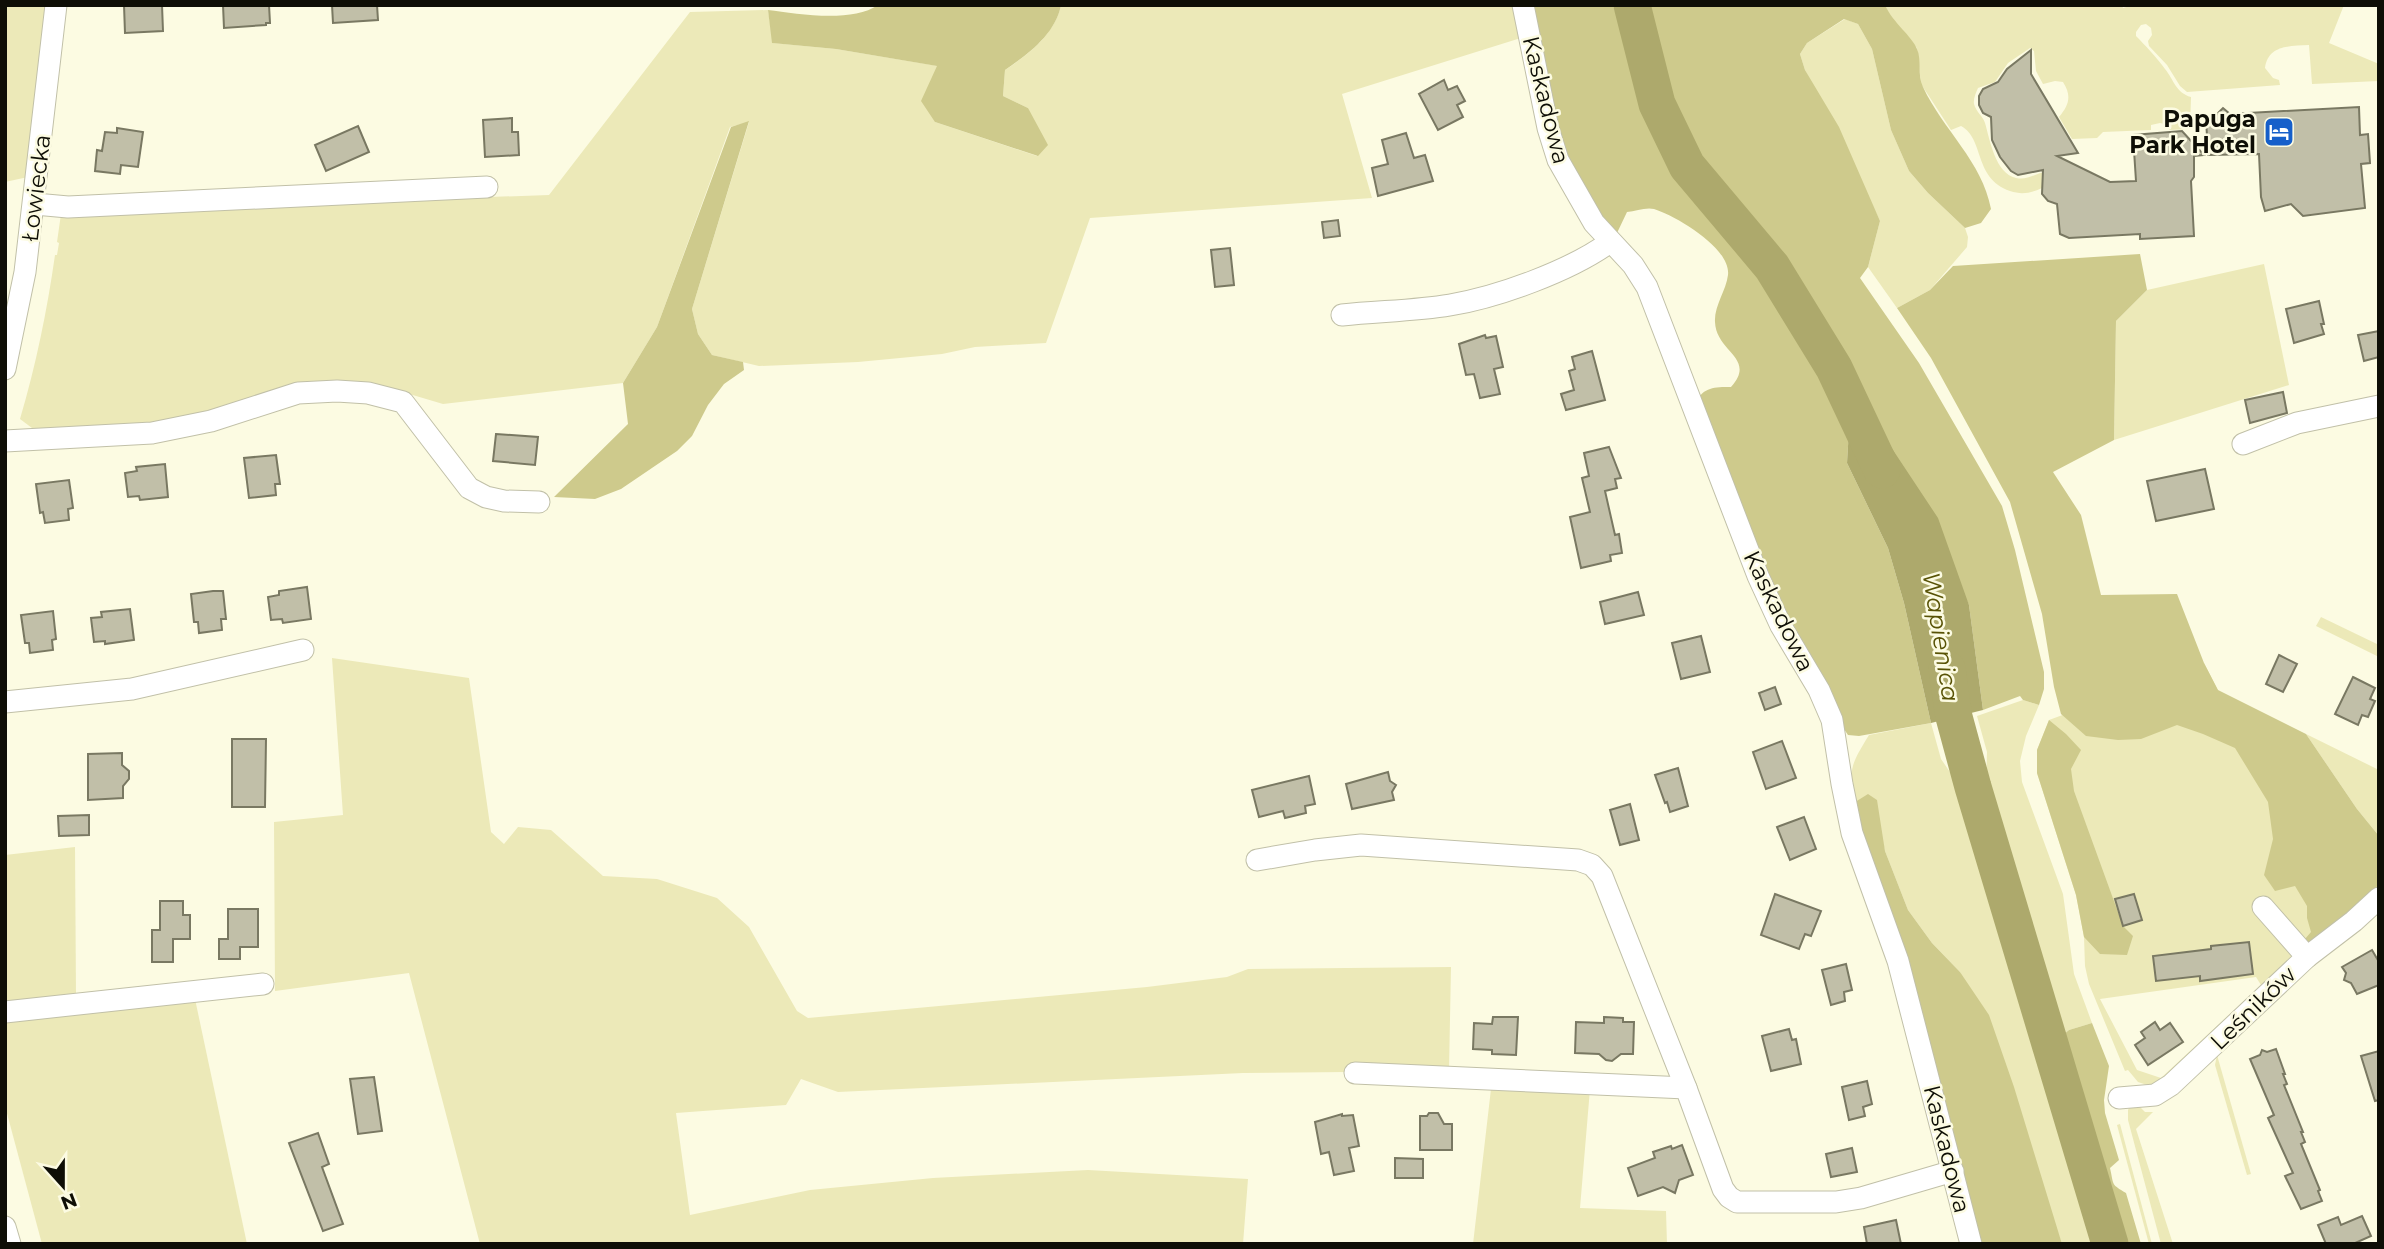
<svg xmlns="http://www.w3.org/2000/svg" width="2384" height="1249" font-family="Montserrat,sans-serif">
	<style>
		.green { fill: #ece9b8; fill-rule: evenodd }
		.forest { fill: #ceca8c }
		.water { fill: #ada96c }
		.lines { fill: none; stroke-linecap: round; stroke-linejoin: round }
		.river { stroke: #ada96c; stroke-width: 37 }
		.building { fill: #c1bfa8; stroke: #797862; stroke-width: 2 }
		.minor-casing { stroke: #c1c0a8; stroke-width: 23 }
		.minor { stroke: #fff; stroke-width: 21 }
		.labels { text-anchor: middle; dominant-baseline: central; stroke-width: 5; stroke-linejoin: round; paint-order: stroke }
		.street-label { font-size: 23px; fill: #0e0e06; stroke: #fcfbe2 }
		.poi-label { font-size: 23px; font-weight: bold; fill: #0e0e06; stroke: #fcfbe2; text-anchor: end }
		.water-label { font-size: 24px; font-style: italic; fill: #585205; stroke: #fcfbe2 }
	</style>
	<rect width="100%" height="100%" fill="#fcfbe2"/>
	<g class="green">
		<path d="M 5,5 L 49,5 L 28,177 L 5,182 Z"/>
		<path d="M 1061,5 L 1518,5 L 1524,37 L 1342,94 L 1372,198 L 1090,218 L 1046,343 L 975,347 L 942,354 L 858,362 L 759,366 L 712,355 L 698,334 L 692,309 L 749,122 L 730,127 L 657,327 L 623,383 L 443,404 L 406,393 L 355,384 L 205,417 L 40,434 L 20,419 C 36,365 47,311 55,255 L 57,255 L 59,243 L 57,242 L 61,214 L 257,205 L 549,195 L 690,12 L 768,10 L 773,43 L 836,49 L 938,66 L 935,122 L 1037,156 L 1028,108 L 1003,96 L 1005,70 C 1029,54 1055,34 1061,5 Z"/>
		<path d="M 1885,5 L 2097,7 L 2122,5 L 2123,8 L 2133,5 L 2344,5 L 2329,43 L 2379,64 L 2379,81 L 2312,84 L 2309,45 C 2290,46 2268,45 2265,68 L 2273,78 L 2279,80 L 2280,85 L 2187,92 L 2180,86 L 2167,65 L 2149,46 L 2148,41 L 2152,35 L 2151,28 L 2146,24 L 2141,25 L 2136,32 L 2136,36 C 2144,44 2158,59 2165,69 C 2174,80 2176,93 2191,97 L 2190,129 L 2169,130 L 2169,125 L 2160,123 L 2151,125 L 2151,130 L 2103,132 L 2097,138 L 2072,139 L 2059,117 C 2069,105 2072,96 2063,82 L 2055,81 L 2043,84 L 2036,71 L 2034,51 L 2030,48 L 2008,63 L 1995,82 L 1978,88 C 1976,93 1973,99 1974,104 C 1976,112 1983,116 1985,123 C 1990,140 1995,173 2016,178 C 2028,181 2036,172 2048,172 L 2042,188 C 2031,193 2022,195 2010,191 C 1973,178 1985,139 1961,126 L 1951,130 L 1921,84 L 1917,48 L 1890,18 Z"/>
		<path d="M 1845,19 L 1858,24 L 1872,49 L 1891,130 L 1909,171 L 1928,193 L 1965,228 L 1968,237 L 1967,247 L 1930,290 L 1897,308 L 1868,267 L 1880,221 L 1805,70 L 1800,54 L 1807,43 Z"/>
		<path d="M 2264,264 L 2289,385 L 2114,440 L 2116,321 L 2147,290 Z"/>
		<path d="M 2321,617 L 2379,645 L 2379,657 L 2316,626 Z"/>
		<path d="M 332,658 L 469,678 L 491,832 L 504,844 L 518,827 L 551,830 L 603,876 L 657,879 L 717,898 L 749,927 L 797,1011 L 808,1018 L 1147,987 L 1227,977 L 1248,969 L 1451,967 L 1449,1071 L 1243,1073 L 838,1092 L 801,1079 L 786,1105 L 676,1113 L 690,1215 L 810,1190 L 933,1178 L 1088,1170 L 1248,1179 L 1243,1244 L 480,1244 L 409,973 L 275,991 L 274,822 L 343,815 Z"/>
		<path d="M 2204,663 L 2276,804 L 2322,934 L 2261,985 L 2263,989 L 2175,1076 L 2150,1086 L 2138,1082 L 2128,1070 L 2125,1071 L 2089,984 L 2085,966 L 2084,937 L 2076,895 L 2037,773 L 2037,750 L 2049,720 ZM 2256,977 L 2261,985 L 2161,1078 L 2137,1070 L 2100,999 Z"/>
		<path d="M 2023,700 L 2039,705 L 2026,736 L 2020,761 L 2022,782 L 2063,894 L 2074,974 L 2092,1023 L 2069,1030 L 2058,1039 L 1986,788 L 1987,752 L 1977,716 Z"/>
		<path d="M 1931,723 L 1941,759 L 1965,794 L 2001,917 L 2103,1244 L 2062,1244 L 1960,972 L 1932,943 L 1908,910 L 1885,851 L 1880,830 L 1852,804 C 1850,767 1850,766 1869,735 Z"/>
		<path d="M 2306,734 L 2379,770 L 2379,836 L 2357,809 Z"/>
		<path d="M 75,847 L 76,995 L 5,1007 L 5,855 Z"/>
		<path d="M 195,999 L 247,1244 L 42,1244 L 5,1106 L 5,1020 Z"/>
		<path d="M 2217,1055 L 2251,1174 L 2247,1175 L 2215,1065 Z"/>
		<path d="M 1491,1089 L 1590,1089 L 1580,1208 L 1666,1211 L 1667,1244 L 1473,1244 Z"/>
		<path d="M 2138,1105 L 2145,1112 L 2153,1112 L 2136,1129 L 2173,1244 L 2161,1244 L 2128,1120 L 2128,1110 L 2130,1106 Z"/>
		<path d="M 2120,1124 L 2152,1244 L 2149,1244 L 2117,1125 Z"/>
	</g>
	<g class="forest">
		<path d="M 878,5 L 1061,5 C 1055,35 1028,54 1005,70 L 1003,96 L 1028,108 L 1048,145 L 1038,156 L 935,122 L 921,101 L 937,66 L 836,49 L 772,43 L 768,10 C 798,14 852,23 878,5 Z"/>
		<path d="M 1528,5 L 1613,5 L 1648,107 L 1679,171 L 1760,273 L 1823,374 L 1849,429 L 1847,463 L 1888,548 L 1904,603 L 1931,723 L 1859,736 L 1848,735 L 1842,726 L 1786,622 L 1696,402 C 1704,387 1714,387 1731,387 C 1757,358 1716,352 1715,322 C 1714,306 1726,291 1728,275 C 1731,248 1676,216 1654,209 C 1646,207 1636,211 1627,212 L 1617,233 L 1609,235 L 1565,163 Z"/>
		<path d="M 1647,5 L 1885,5 C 1893,23 1912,36 1917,49 C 1922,60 1917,75 1923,87 C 1943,130 1982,161 1991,209 L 1981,223 L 1965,228 L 1928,193 L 1909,171 L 1891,130 L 1872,49 L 1858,24 L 1844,19 L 1807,43 L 1800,54 L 1805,70 L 1839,127 L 1880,221 L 1868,267 L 1860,278 L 1919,363 L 2002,506 L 2015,550 L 2044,672 L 2044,689 L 2039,705 L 2023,700 L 2020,696 L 1983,710 L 1969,605 L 1889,444 L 1866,423 L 1843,363 L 1780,259 L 1692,154 L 1655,54 Z"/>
		<path d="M 749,121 L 692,309 L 698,334 L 712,355 L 743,362 L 744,370 L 724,384 L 708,405 L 692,436 L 677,451 L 621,489 L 595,499 L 554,497 L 628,424 L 623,383 L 657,327 L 731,127 Z"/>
		<path d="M 2140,254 L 2147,290 L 2116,321 L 2114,440 L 2053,472 L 2081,515 L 2101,595 L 2177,594 L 2204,663 L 2218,690 L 2306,734 L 2357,809 L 2379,836 L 2379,884 L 2364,902 L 2310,944 L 2305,939 L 2311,932 L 2307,918 L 2307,906 L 2295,886 L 2275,891 L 2264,875 L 2273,839 L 2268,802 L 2235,748 L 2203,734 L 2177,725 L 2141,739 L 2118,740 L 2086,736 L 2061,714 L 2054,687 L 2042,614 L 2010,502 L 1931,358 L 1897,308 L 1930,290 L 1953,266 Z"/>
		<path d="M 2049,720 L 2066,734 L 2081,750 L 2071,769 L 2074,791 L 2123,926 L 2133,936 L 2127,955 L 2100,954 L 2084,937 L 2076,895 L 2037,773 L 2037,750 Z"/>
		<path d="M 1868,794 L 1877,800 L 1885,851 L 1908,910 L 1932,943 L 1960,972 L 1989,1015 L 2014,1087 L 2062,1244 L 1977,1244 L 1852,804 Z"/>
		<path d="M 2092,1023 L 2109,1066 L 2104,1100 L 2105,1113 L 2119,1160 L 2110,1168 C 2114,1186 2111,1184 2126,1193 L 2141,1244 L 2117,1244 L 2058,1039 L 2069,1030 Z"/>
	</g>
	<path class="water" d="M 1866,423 L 1889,444 L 1938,518 L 1969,605 L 1983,710 L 1931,723 L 1904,603 L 1888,548 L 1847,463 L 1849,429 Z"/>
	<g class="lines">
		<g class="river">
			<path d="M 1632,5 L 1657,104 L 1687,166 L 1772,267 L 1834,368 L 1882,470"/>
			<path d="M 1947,669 L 1954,717 L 1973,787 L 2110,1244"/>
		</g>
	</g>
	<g class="building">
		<path d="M 124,5 L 162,5 L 163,31 L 125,33 Z"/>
		<path d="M 223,5 L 269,5 L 270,23 L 266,23 L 266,25 L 224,28 Z"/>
		<path d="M 332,5 L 377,5 L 378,20 L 333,23 Z"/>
		<path d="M 2031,50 L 2031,74 L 2078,153 L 2057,156 L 2110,182 L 2136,181 L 2133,135 L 2182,131 L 2204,155 L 2194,156 L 2194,177 L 2191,181 L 2194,236 L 2140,239 L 2140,234 L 2069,238 L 2060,234 L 2057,204 L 2048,201 L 2042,194 L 2043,170 L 2018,175 L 2011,171 L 2000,157 L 1992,140 L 1991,117 L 1983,113 L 1979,105 L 1979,96 L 1983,89 L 1998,82 L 2007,69 Z"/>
		<path d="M 1444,80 L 1448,90 L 1457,86 L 1465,101 L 1457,105 L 1463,117 L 1438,130 L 1419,94 Z"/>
		<path d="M 2359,107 L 2360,135 L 2368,134 L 2370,163 L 2361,164 L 2365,208 L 2303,216 L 2291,204 L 2265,211 L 2261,197 L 2259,154 L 2208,155 L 2206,118 L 2214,117 L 2223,108 L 2230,114 Z"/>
		<path d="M 512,118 L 512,132 L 518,132 L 519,155 L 485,157 L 483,120 Z"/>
		<path d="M 358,126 L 369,152 L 326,171 L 315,145 Z"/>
		<path d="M 117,128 L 143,132 L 138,167 L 121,165 L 120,174 L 95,171 L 97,150 L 102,151 L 105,132 L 117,133 Z"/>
		<path d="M 1406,133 L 1414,158 L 1425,155 L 1433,181 L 1378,196 L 1372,168 L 1388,164 L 1382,140 Z"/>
		<path d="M 1338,220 L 1340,236 L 1324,238 L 1322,222 Z"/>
		<path d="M 1230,248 L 1234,285 L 1215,287 L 1211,250 Z"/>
		<path d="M 2319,301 L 2324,324 L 2321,324 L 2324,334 L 2294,343 L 2286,309 Z"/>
		<path d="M 2379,331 L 2379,357 L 2364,361 L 2358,335 Z"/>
		<path d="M 1485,335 L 1486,338 L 1496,336 L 1503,367 L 1494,369 L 1500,394 L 1480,398 L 1474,374 L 1466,375 L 1459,344 Z"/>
		<path d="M 1592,351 L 1605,400 L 1566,410 L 1561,394 L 1574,390 L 1569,371 L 1575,369 L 1572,357 Z"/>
		<path d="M 2283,392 L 2287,413 L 2250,423 L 2245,400 Z"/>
		<path d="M 496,434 L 538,437 L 535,465 L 493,461 Z"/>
		<path d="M 1609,447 L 1621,478 L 1615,479 L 1617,488 L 1605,491 L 1615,535 L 1619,534 L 1622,553 L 1610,555 L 1611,561 L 1581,568 L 1570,517 L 1590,512 L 1582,478 L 1589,476 L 1584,453 Z"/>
		<path d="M 276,455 L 280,484 L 275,484 L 276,495 L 249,498 L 244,458 Z"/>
		<path d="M 165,464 L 168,497 L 140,500 L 139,496 L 128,497 L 125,473 L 137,471 L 136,467 Z"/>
		<path d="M 2205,469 L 2214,509 L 2156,521 L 2147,481 Z"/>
		<path d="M 69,480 L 73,508 L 68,509 L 69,520 L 45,523 L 43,512 L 40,513 L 36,484 Z"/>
		<path d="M 307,587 L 311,619 L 283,623 L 282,619 L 271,620 L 268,597 L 279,595 L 279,591 Z"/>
		<path d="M 213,591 L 223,591 L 226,619 L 221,619 L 222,630 L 199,633 L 198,622 L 194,622 L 191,594 Z"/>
		<path d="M 1638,592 L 1644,615 L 1605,624 L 1600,602 Z"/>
		<path d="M 130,609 L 134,640 L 105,644 L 105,641 L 94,642 L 91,618 L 102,617 L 101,612 Z"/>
		<path d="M 53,611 L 56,639 L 52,640 L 53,650 L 30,653 L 29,643 L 25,643 L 21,615 Z"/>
		<path d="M 1701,636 L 1710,672 L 1681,679 L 1672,643 Z"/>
		<path d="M 2279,655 L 2297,664 L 2283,692 L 2266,684 Z"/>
		<path d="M 2353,677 L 2375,688 L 2370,699 L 2375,701 L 2368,717 L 2362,715 L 2358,725 L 2335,714 Z"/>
		<path d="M 1775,687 L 1781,704 L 1765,710 L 1759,693 Z"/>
		<path d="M 232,739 L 266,739 L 265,807 L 232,807 Z"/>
		<path d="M 1782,741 L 1796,778 L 1766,789 L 1753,752 Z"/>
		<path d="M 122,753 L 122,765 L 129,771 L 129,779 L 123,786 L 123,798 L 88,800 L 88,754 Z"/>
		<path d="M 1678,768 L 1688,806 L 1670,812 L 1667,802 L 1665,803 L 1655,775 Z"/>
		<path d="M 1388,772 L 1390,781 L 1396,785 L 1392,792 L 1394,800 L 1352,809 L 1346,784 Z"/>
		<path d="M 1309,776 L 1315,804 L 1305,806 L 1306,813 L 1285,818 L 1283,811 L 1259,817 L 1252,790 Z"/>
		<path d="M 1630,804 L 1639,840 L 1620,845 L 1610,810 Z"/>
		<path d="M 89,815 L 89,835 L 59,836 L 58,816 Z"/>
		<path d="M 1804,817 L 1816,849 L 1790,860 L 1777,827 Z"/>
		<path d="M 1775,894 L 1821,911 L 1811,936 L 1805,934 L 1799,949 L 1761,935 Z"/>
		<path d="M 2134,894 L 2142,920 L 2123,926 L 2115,899 Z"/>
		<path d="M 160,901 L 183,901 L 183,915 L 190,915 L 190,939 L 173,939 L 173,962 L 152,962 L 152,930 L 160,930 Z"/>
		<path d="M 228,909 L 258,909 L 258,947 L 240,947 L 240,959 L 219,959 L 219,939 L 228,939 Z"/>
		<path d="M 2249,942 L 2253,974 L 2200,981 L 2200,976 L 2156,981 L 2153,956 L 2211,949 L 2211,946 Z"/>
		<path d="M 2372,950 L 2379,962 L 2379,985 L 2357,994 L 2351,983 L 2344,980 L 2346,973 L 2342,967 Z"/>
		<path d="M 1846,964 L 1852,990 L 1844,992 L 1845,1001 L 1831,1005 L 1822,970 Z"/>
		<path d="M 1493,1017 L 1518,1017 L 1516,1055 L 1492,1054 L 1492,1050 L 1473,1049 L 1474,1023 L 1492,1024 Z"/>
		<path d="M 1604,1017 L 1623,1018 L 1623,1022 L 1634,1022 L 1633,1054 L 1621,1054 L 1612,1061 L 1606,1060 L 1599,1054 L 1575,1053 L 1576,1022 L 1604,1023 Z"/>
		<path d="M 2155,1022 L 2160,1030 L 2170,1023 L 2183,1042 L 2148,1065 L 2135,1045 L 2145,1038 L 2141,1032 Z"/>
		<path d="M 1789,1029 L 1792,1040 L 1796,1039 L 1801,1064 L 1771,1071 L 1762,1036 Z"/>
		<path d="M 2276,1049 L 2285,1074 L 2283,1074 L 2287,1084 L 2284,1085 L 2303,1132 L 2301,1132 L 2305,1142 L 2301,1144 L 2320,1190 L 2318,1191 L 2322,1201 L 2301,1209 L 2285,1176 L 2293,1173 L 2268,1118 L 2274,1115 L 2250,1059 L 2260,1055 L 2262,1050 L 2267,1052 Z"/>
		<path d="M 2379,1051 L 2379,1100 L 2375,1101 L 2361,1056 Z"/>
		<path d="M 374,1077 L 382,1131 L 358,1134 L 350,1079 Z"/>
		<path d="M 1867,1081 L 1872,1104 L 1863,1107 L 1865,1116 L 1849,1120 L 1842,1087 Z"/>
		<path d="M 1429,1113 L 1438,1113 L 1444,1124 L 1452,1124 L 1452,1150 L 1420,1150 L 1420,1116 L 1427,1116 Z"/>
		<path d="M 1342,1114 L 1342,1116 L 1353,1115 L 1359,1146 L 1349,1148 L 1354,1171 L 1334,1175 L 1329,1152 L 1321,1154 L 1315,1122 Z"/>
		<path d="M 318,1133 L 329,1164 L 322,1167 L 343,1224 L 323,1231 L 289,1143 Z"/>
		<path d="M 1682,1145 L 1693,1175 L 1679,1180 L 1675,1193 L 1663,1187 L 1638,1196 L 1628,1168 L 1655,1158 L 1653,1152 L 1671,1146 L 1672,1149 Z"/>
		<path d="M 1852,1148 L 1857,1172 L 1831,1177 L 1826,1154 Z"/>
		<path d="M 1395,1158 L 1423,1159 L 1423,1178 L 1395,1178 Z"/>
		<path d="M 2362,1216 L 2371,1236 L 2353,1244 L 2326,1244 L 2318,1225 L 2338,1217 L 2341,1225 Z"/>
		<path d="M 1896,1220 L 1901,1244 L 1867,1244 L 1864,1227 Z"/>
	</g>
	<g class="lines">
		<g class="minor-casing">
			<g id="minor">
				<path d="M 1523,5 L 1548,128 L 1558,160 L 1594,223 L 1633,265 L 1647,287 L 1758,576 L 1781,626 L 1819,690 L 1832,720 L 1842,784 L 1852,833 L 1898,961 L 1971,1244"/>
				<path d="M 35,204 L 68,207 L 487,187"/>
				<path d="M 1342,315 C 1378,311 1415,311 1450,305 C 1498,297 1570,271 1610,242"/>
				<path d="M 5,369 L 25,272 L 56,5"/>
				<path d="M 5,441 L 152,433 L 211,421 L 298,393 L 337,391 L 368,393 L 403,402 L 469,488 L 486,497 L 504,501 L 539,502"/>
				<path d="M 2243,444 L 2297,423 L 2379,406"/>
				<path d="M 5,702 L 132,689 L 303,650"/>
				<path d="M 1257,860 L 1315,850 L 1361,845 L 1578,860 L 1592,865 L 1602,876 L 1686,1088"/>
				<path d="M 2263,907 L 2307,957"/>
				<path d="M 5,1012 L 263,984"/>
				<path d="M 1355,1073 L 1686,1088 L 1723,1189 L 1729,1197 L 1737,1202 L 1836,1202 L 1861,1198 L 1953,1171"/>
				<path d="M 2119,1098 L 2155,1095 L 2171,1085 L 2307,957 L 2354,921 L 2379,898"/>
				<path d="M 5,1227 L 10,1244"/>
			</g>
		</g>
		<use href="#minor" class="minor"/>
	</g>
	<defs>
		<g id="hotel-square" transform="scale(1.575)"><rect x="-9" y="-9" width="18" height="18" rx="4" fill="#165fca" stroke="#fcfbe2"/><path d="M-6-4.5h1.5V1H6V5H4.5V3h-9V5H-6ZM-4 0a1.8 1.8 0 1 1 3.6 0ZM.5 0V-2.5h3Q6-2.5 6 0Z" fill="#fff"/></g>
	</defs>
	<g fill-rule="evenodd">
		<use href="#hotel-square" x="2279" y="132"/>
	</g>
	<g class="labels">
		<g class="street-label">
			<text transform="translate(1546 100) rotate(76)">Kaskadowa</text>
			<text transform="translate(36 188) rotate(-83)">Łowiecka</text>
			<text transform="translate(1779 611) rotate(64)">Kaskadowa</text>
			<text transform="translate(2253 1008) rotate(-44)">Leśników</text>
			<text transform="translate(1947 1149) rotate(76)">Kaskadowa</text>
		</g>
		<g class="poi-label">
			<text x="2256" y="119">Papuga<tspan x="2256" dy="26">Park Hotel</tspan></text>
		</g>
		<g class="water-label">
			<text transform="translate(1941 637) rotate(81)">Wapienica</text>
		</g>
	</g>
	<rect width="2384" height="1249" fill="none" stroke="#0e0e06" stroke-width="14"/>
	<g transform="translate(63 1186) rotate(159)" stroke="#fcfbe2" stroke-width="5" paint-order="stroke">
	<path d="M0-5L12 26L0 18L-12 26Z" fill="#0e0e06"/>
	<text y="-10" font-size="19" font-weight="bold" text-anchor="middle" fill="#0e0e06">N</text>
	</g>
</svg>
